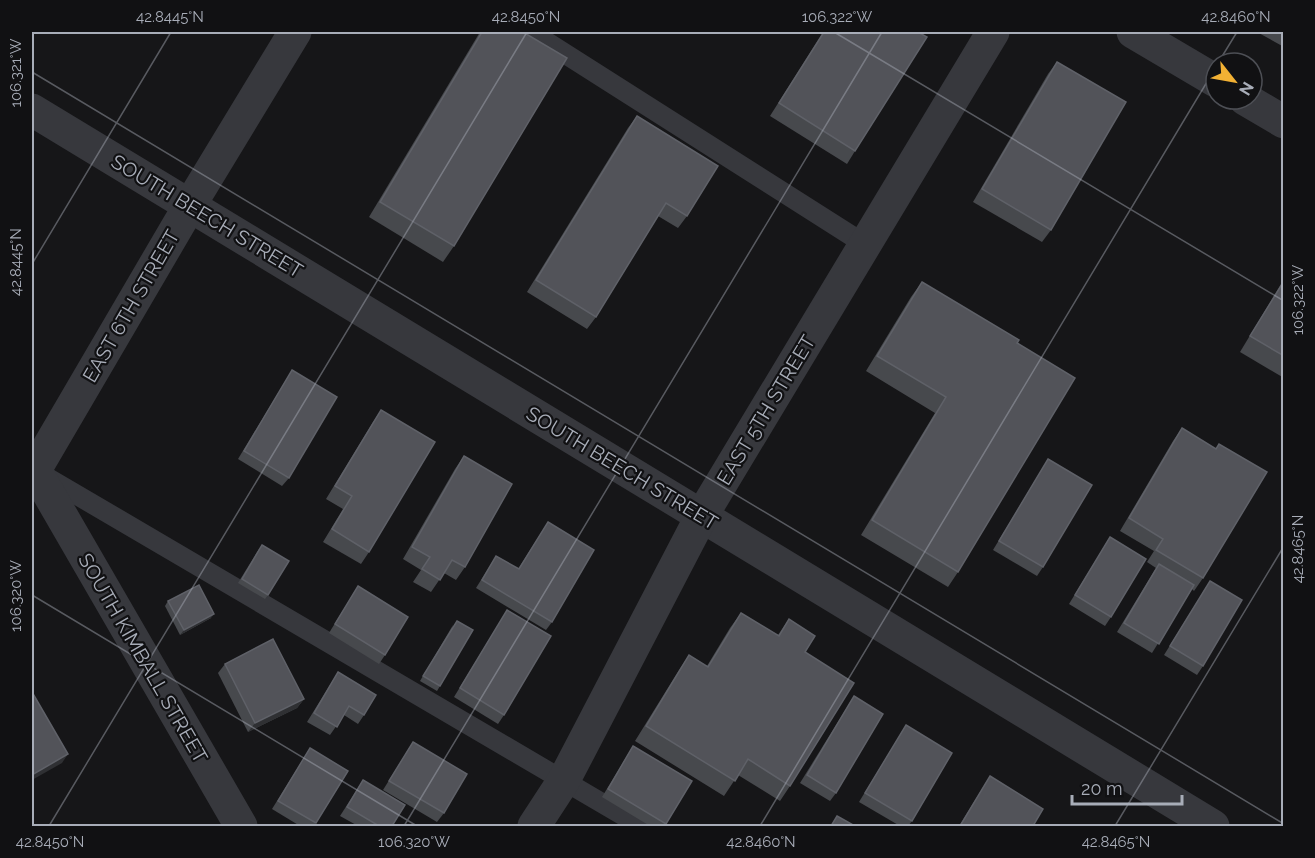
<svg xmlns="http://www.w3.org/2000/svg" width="1315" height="858" font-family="Raleway,sans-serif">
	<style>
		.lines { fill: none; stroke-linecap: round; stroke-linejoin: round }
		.service { stroke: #37383d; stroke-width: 20 }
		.minor { stroke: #37383d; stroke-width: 33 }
		.wall { fill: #47494d }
		.shaded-wall { fill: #2f3033 }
		.building { fill: #525359; stroke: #5f6168; stroke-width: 1.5 }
		.ticks { fill: none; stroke: #a8adb8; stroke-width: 1.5; stroke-opacity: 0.45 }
		.labels { text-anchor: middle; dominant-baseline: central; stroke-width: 4.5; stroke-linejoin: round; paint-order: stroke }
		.street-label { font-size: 20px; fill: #a8adb8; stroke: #111113 }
		.neatline { fill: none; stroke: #a8adb8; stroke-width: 2 }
		.ticks-label { font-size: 15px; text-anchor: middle; fill: #a8adb8 }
	</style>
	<rect width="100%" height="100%" fill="#161618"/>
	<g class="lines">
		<g class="service">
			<path d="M 531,32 L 866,245"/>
			<path d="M 43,475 L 641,826"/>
		</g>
		<g class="minor">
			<path d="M 1133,32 L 1216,81"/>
			<path d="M 1245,99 L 1284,122"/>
			<path d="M 32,110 L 1213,826"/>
			<path d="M 241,826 L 35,470 L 190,205 L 295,32"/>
			<path d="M 534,826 L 564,780 L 701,517 L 993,32"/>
		</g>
	</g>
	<g class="wall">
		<path d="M 480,32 L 523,32 L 454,246 L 443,262 L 369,217 Z"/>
		<path d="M 823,32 L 918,32 L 855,151 L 847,164 L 770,116 Z"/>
		<path d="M 1257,32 L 1284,32 L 1284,47 Z"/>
		<path d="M 1057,62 L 1051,230 L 1042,242 L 973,202 L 1048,74 Z"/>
		<path d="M 637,116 L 687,216 L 678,228 L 658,216 L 596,317 L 587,329 L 527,292 L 628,128 Z"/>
		<path d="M 1284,279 L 1284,378 L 1240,352 Z"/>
		<path d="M 922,282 L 1017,343 L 958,572 L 948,587 L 861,535 L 935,413 L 866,371 L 911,297 Z"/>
		<path d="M 292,370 L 289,478 L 282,486 L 238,459 Z"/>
		<path d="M 381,410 L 369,552 L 361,564 L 323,542 L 343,509 L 326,499 L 373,422 Z"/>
		<path d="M 1182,428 L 1203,578 L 1194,591 L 1192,589 L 1152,653 L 1117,632 L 1156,568 L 1147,562 L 1154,551 L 1120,531 L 1173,441 Z"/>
		<path d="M 464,456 L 465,567 L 456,580 L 444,573 L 431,592 L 413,582 L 421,570 L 403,559 L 455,469 Z"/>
		<path d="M 1048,459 L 1043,567 L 1037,576 L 993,550 Z"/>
		<path d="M 548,522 L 552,622 L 546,630 L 476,588 L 496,556 L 518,569 Z"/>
		<path d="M 1110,537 L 1111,617 L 1105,626 L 1069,604 Z"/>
		<path d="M 259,549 L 268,595 L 265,599 L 238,583 Z"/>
		<path d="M 1210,581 L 1203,666 L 1197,675 L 1164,655 Z"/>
		<path d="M 358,586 L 385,655 L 379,664 L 329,633 Z"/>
		<path d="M 168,601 L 211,618 L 180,635 L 165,606 Z"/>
		<path d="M 507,610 L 504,715 L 498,724 L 454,697 Z"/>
		<path d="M 741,613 L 778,635 L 789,619 L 805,652 L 790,786 L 780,801 L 738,775 L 724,796 L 635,741 L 679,670 L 689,655 L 707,666 L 730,628 Z"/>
		<path d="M 453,625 L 440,686 L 437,691 L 420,681 Z"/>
		<path d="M 225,664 L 304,699 L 297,708 L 248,732 L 218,673 Z"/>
		<path d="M 338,672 L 364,715 L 358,724 L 344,715 L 330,735 L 307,722 Z"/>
		<path d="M 854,696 L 836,793 L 830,801 L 800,783 Z"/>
		<path d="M 906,725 L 912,821 L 908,826 L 900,826 L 859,802 Z"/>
		<path d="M 413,742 L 444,813 L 437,822 L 383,790 Z"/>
		<path d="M 633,746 L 692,781 L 664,826 L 650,826 L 602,797 Z"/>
		<path d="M 310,748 L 348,771 L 314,826 L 300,826 L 272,809 Z"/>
		<path d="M 990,776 L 1033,826 L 959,826 Z"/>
		<path d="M 363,780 L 392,826 L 358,826 L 340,816 Z"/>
	</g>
	<g class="shaded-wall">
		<path d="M 214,614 L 211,618 L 180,635 L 184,630 Z"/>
		<path d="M 304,699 L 297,708 L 248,732 L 255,723 Z"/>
		<path d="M 68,754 L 62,763 L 32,780 L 32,775 Z"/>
	</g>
	<g class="building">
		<path d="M 482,32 L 523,32 L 567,58 L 454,246 L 380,202 Z"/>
		<path d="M 824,32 L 918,32 L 927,37 L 855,151 L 779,103 Z"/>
		<path d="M 1057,62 L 1126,102 L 1051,230 L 982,189 Z"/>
		<path d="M 637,116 L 718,166 L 687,216 L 666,203 L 596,317 L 536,280 Z"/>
		<path d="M 1284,281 L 1284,356 L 1250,336 Z"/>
		<path d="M 922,282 L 1019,340 L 1017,343 L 1075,378 L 958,572 L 872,520 L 946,397 L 877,356 Z"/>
		<path d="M 292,370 L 337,397 L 289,478 L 244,451 Z"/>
		<path d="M 381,410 L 435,442 L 369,552 L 332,529 L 352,496 L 335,486 Z"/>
		<path d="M 1182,428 L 1216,449 L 1219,444 L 1267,472 L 1203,578 L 1156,550 L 1163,539 L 1129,518 Z"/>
		<path d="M 464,456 L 512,484 L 465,567 L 452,560 L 440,580 L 422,569 L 430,557 L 412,547 Z"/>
		<path d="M 1048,459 L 1092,485 L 1043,567 L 999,541 Z"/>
		<path d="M 548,522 L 594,550 L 552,622 L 482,580 L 496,556 L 519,569 Z"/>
		<path d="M 1110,537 L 1146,559 L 1111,617 L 1075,595 Z"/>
		<path d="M 262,545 L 289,561 L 268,595 L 242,579 Z"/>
		<path d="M 1159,564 L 1194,585 L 1159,644 L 1124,623 Z"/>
		<path d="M 1210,581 L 1242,600 L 1203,666 L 1170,646 Z"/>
		<path d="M 199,585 L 214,614 L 184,630 L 168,601 Z"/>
		<path d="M 358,586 L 408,617 L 385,655 L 335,624 Z"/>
		<path d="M 507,610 L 551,636 L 504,715 L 460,688 Z"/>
		<path d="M 741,613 L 779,636 L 789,619 L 815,636 L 805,652 L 854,683 L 790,786 L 748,759 L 735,781 L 646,726 L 689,655 L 708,667 Z"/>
		<path d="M 457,621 L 473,630 L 440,686 L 423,676 Z"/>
		<path d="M 273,639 L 304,699 L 255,723 L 225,664 Z"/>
		<path d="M 338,672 L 376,695 L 364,715 L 349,706 L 337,727 L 314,713 Z"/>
		<path d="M 32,692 L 68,754 L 32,775 Z"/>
		<path d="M 854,696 L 883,714 L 836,793 L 807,775 Z"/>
		<path d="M 906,725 L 952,753 L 912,821 L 865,793 Z"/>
		<path d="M 413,742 L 467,774 L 444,813 L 389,781 Z"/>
		<path d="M 633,746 L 692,781 L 666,824 L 608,789 Z"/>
		<path d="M 310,748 L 348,771 L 316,823 L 278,801 Z"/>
		<path d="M 990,776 L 1043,809 L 1033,826 L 960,826 Z"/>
		<path d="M 363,780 L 405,805 L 392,826 L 379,826 L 347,807 Z"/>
		<path d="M 837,816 L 855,826 L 831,826 Z"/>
	</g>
	<path class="ticks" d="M 834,32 L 1284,301M 1218,63 L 1237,32M 32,72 L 1284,824M 32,264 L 171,32M 32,595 L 417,826M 49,826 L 527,32M 404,826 L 882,32M 760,826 L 1216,67M 1115,826 L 1284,546"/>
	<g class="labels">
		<g class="street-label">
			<text transform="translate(207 216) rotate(31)">SOUTH BEECH STREET</text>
			<text transform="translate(131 306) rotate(-60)">EAST 6TH STREET</text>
			<text transform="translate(766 410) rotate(-59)">EAST 5TH STREET</text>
			<text transform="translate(622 468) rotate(31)">SOUTH BEECH STREET</text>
			<text transform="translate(143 658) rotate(60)">SOUTH KIMBALL STREET</text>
		</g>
	</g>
	<rect width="1315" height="858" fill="none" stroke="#111113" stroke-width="66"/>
	<g transform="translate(1234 81) rotate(121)"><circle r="28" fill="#111113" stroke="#4d4f55" stroke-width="1.5"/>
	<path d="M0-4.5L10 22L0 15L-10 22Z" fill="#f2b134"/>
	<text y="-9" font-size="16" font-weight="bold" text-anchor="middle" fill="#a8adb8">N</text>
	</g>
	<path d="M1072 795v9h110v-9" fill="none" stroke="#a8adb8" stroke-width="3"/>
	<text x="1081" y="795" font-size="18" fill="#a8adb8" stroke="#111113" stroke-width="4.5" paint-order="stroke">20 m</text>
	<rect x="33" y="33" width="1249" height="792" class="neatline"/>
	<g class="ticks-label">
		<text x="170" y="22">42.8445°N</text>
		<text x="526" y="22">42.8450°N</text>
		<text x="837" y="22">106.322°W</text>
		<text x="1236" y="22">42.8460°N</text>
		<text transform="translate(16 73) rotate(-90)" y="5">106.321°W</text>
		<text transform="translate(16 262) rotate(-90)" y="5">42.8445°N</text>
		<text transform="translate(1298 300) rotate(-90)" y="5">106.322°W</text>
		<text transform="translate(1298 549) rotate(-90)" y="5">42.8465°N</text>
		<text transform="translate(16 596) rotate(-90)" y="5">106.320°W</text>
		<text x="50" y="847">42.8450°N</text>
		<text x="414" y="847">106.320°W</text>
		<text x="761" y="847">42.8460°N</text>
		<text x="1116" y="847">42.8465°N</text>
	</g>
</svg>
